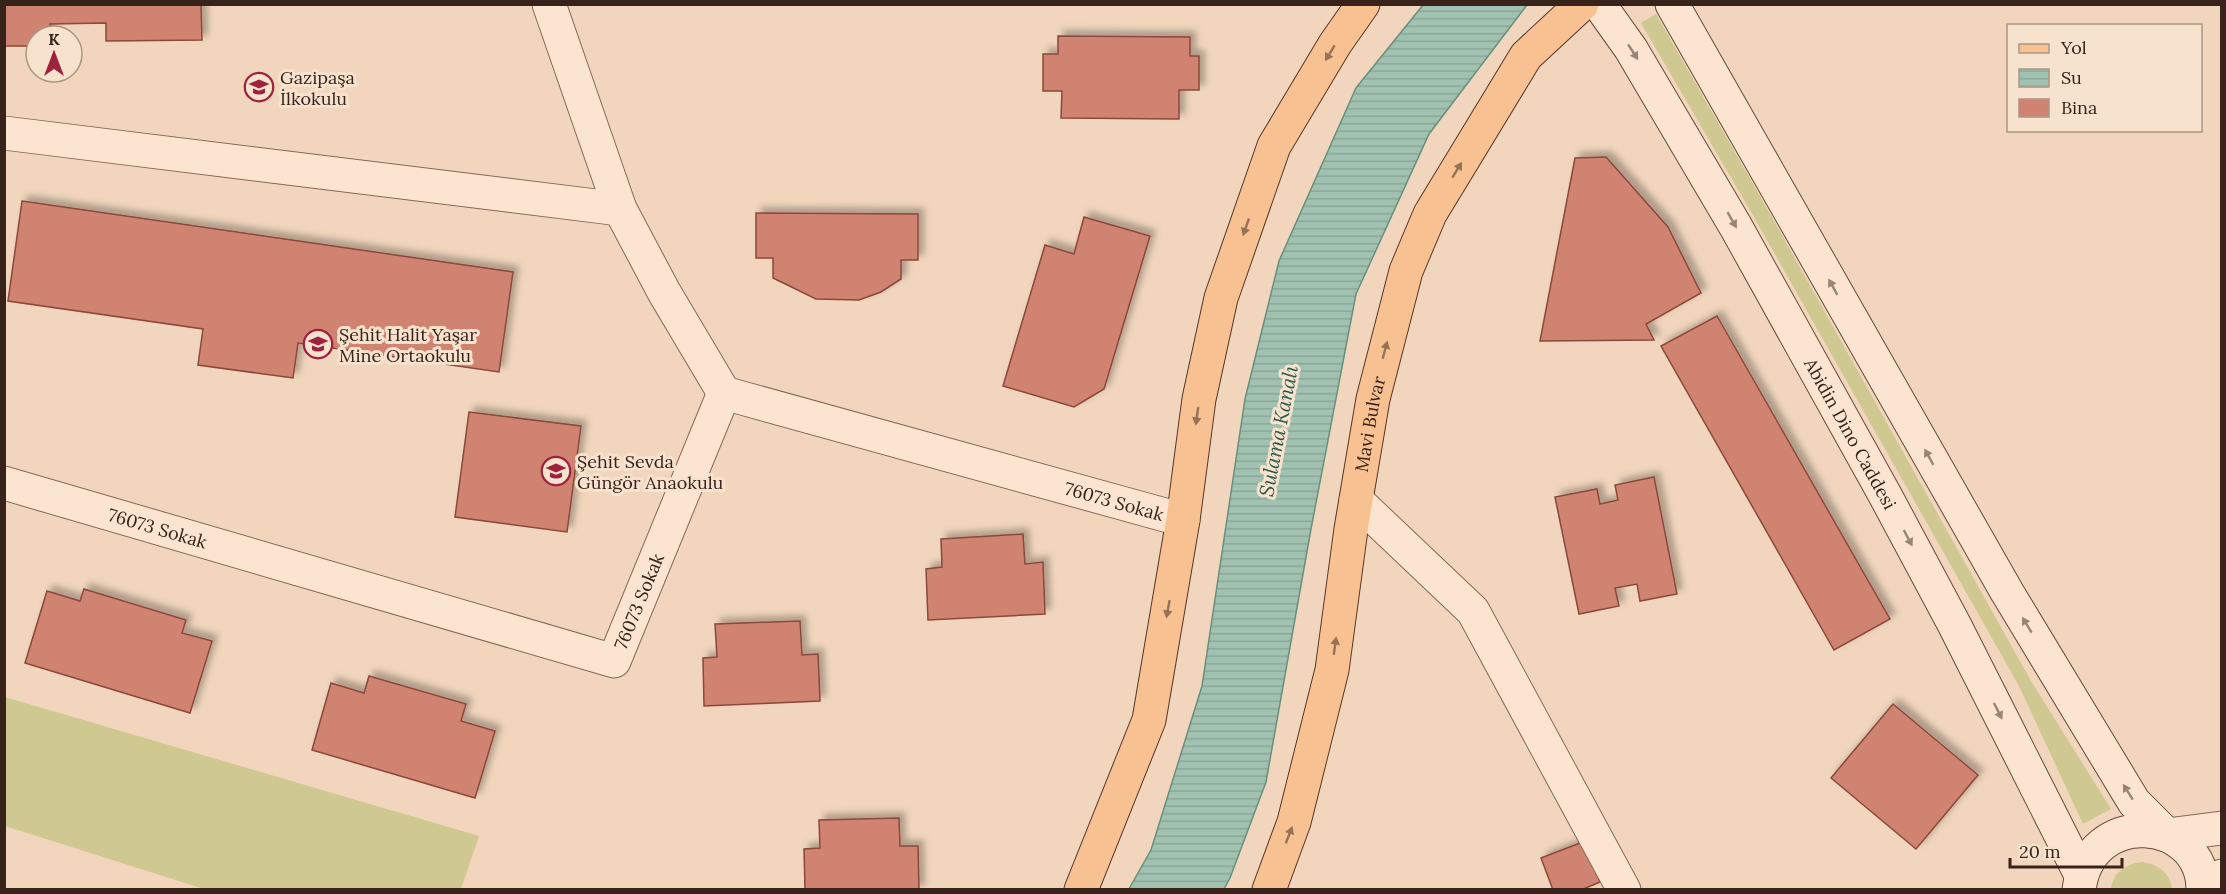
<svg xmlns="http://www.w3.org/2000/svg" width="2226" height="894" font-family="Lora,serif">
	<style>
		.grass { fill: #cfc891 }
		.water { fill: url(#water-rules); stroke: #68907d; stroke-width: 1.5 }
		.building { fill: #d18371; stroke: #8a483a; stroke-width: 1.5; filter: url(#shadow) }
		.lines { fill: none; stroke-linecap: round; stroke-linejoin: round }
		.street-casing { stroke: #8a6655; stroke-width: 35 }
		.secondary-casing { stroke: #6b4739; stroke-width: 35 }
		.primary-casing { stroke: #57352a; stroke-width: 35 }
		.street { stroke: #fbe5d1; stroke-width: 33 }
		.secondary { stroke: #fbe5d1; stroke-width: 33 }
		.primary { stroke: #f7c192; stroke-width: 33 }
		.oneway { fill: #9a8476 }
		.oneway2 { fill: #987256 }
		.labels { text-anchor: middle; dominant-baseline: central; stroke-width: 6; stroke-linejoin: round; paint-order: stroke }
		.poi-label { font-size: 18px; fill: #38231b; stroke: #f7e2cd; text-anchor: start }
		.street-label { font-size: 18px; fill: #38231b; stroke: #f7e2cd }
		.water-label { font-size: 20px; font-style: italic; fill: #29594b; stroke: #f7e2cd }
	</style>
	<defs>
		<pattern id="water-rules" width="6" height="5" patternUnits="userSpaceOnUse" patternTransform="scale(1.5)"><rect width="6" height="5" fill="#a1c2b1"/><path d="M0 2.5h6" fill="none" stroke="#8ba698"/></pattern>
		<filter id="shadow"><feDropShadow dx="5.5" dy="-5.5" stdDeviation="3" flood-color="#0004"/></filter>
	</defs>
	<rect width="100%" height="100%" fill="#f1d6bd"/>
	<g class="grass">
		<path d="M 1656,14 L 1769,212 L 2031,681 L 2111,809 L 2083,824 L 2019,686 L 1755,219 L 1641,23 Z"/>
		<path d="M 5,697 L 479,836 L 461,889 L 204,889 L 5,826 Z"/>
		<path d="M 2142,862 C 2158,864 2170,873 2172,889 L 2111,889 C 2113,872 2126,864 2142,862 Z"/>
	</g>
	<path class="water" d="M 1423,5 L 1527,5 L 1429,134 L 1356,294 L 1311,529 L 1266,782 L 1230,878 L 1224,889 L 1129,889 L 1151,850 L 1202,686 L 1245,399 L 1279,261 L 1356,88 Z"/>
	<g class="building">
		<path d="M 4,4 L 201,4 L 202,40 L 106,41 L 106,23 L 50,24 L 50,36 L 36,36 L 36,46 L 4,46 Z"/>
		<path d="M 1058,36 L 1190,37 L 1190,56 L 1199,56 L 1199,90 L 1179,90 L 1179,119 L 1061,118 L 1062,91 L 1043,91 L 1043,54 L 1058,54 Z"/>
		<path d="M 1606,157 L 1668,227 L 1701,293 L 1646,324 L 1654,340 L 1540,341 L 1575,158 Z"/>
		<path d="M 22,201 L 513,272 L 499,372 L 298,343 L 293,378 L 198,365 L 203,329 L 8,301 Z"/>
		<path d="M 756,213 L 918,214 L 918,260 L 901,260 L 901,279 L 881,292 L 859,300 L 816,299 L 773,278 L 773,258 L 756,258 Z"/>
		<path d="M 1084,217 L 1150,236 L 1104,389 L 1074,407 L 1003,386 L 1045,245 L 1074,254 Z"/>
		<path d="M 1717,316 L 1890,619 L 1834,650 L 1661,346 Z"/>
		<path d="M 469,412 L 581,426 L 567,532 L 455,517 Z"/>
		<path d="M 1654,477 L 1677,594 L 1640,601 L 1637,584 L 1615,588 L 1619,606 L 1579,614 L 1555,497 L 1597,489 L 1600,504 L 1618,500 L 1615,485 Z"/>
		<path d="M 1023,534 L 1025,564 L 1043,562 L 1045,614 L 928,620 L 926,569 L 942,567 L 941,539 Z"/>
		<path d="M 84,589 L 186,620 L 182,633 L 212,641 L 190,713 L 25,663 L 47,591 L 80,601 Z"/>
		<path d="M 800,621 L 802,655 L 818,654 L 820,701 L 704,706 L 703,658 L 717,657 L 715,624 Z"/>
		<path d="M 369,676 L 466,704 L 461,721 L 495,731 L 475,798 L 312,750 L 331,683 L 364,693 Z"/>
		<path d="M 1893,704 L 1978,775 L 1916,849 L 1831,778 Z"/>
		<path d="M 899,818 L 900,846 L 918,846 L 919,890 L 805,890 L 804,849 L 820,848 L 819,820 Z"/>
		<path d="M 1585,841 L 1600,882 L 1581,890 L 1553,890 L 1541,858 Z"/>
	</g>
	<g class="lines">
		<g class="street-casing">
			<g id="street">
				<path d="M 549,4 L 620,209 L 664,292 L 724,393"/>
				<path d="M 4,133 L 620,209"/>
				<path id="s1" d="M 4,483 L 614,661 L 724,393 L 1183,520"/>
				<path d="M 1356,500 L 1473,611 L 1624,890"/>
				<path d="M 2167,835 L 2222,828"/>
				<path d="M 2203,883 L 2222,876"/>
			</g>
		</g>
		<g class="secondary-casing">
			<g id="secondary">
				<path id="s2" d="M 1599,4 L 1631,49 L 1736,227 L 1885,495 L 1954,624 L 2081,875"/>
				<path d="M 1672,4 L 2007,592 L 2134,802 L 2167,835"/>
				<path d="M 2079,890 C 2089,806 2203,816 2203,890"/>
			</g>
		</g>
		<g class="primary-casing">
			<g id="primary">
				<path d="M 1081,890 L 1149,720 L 1183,520 L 1199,399 L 1221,298 L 1274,146 L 1335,44 L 1363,4"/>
				<path id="s3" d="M 1269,890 L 1294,822 L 1332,670 L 1351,529 L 1373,399 L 1406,271 L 1430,214 L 1526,56 L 1582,4"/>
			</g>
		</g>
		<use href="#street" class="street"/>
		<use href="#secondary" class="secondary"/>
		<use href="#primary" class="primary"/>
	</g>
	<defs><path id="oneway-solid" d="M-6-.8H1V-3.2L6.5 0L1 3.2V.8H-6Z" transform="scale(1.5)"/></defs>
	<g class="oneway">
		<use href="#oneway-solid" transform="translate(1633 52) rotate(57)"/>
		<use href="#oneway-solid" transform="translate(1732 220) rotate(60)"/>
		<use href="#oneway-solid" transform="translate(1833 287) rotate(-119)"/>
		<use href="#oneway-solid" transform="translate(1929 457) rotate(-119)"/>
		<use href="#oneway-solid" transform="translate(1908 538) rotate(62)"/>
		<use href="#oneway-solid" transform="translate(2027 625) rotate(-121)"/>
		<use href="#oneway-solid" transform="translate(1998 711) rotate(63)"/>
		<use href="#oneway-solid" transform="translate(2128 792) rotate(-122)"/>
	</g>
	<g class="oneway2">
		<use href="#oneway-solid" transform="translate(1330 53) rotate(121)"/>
		<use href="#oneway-solid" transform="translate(1457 170) rotate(-59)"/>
		<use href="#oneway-solid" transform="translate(1246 227) rotate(109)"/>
		<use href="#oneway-solid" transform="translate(1385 350) rotate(-75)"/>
		<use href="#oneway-solid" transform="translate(1197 416) rotate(98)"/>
		<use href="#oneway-solid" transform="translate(1168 609) rotate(100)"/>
		<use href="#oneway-solid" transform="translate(1335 646) rotate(-82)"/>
		<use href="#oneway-solid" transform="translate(1289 835) rotate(-69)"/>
	</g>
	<defs>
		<g id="school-ring" transform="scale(1.5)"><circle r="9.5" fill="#f7e2cd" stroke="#9c223e" stroke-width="1.5"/><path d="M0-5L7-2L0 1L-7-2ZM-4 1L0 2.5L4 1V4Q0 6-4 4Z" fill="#9c223e"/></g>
	</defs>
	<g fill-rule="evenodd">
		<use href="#school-ring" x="259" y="87"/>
		<use href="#school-ring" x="318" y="344"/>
		<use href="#school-ring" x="556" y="471"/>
	</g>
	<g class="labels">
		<g class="poi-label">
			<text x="280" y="77">Gazipaşa<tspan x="280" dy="21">İlkokulu</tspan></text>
			<text x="339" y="334">Şehit Halit Yaşar<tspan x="339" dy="21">Mine Ortaokulu</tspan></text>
			<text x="577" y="461">Şehit Sevda<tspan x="577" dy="21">Güngör Anaokulu</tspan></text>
		</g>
		<g class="street-label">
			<text stroke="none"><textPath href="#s3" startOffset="478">Mavi Bulvar</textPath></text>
			<text stroke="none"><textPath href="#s2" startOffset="498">Abidin Dino Caddesi</textPath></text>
			<text stroke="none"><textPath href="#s1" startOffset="1330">76073 Sokak</textPath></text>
			<text stroke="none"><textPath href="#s1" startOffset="160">76073 Sokak</textPath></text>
			<text stroke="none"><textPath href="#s1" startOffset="700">76073 Sokak</textPath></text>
		</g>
		<g class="water-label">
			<text transform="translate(1278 431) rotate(-79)">Sulama Kanalı</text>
		</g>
	</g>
	<rect width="2226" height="894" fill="none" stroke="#38231b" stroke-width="12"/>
	<rect x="2007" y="24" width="195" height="108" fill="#f7e2cd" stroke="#ab9686" stroke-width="1.5"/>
	<rect x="2019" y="44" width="30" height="9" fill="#f7c192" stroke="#ab9686" stroke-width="1.5"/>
	<text x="2061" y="54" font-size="18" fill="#38231b">Yol</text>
	<rect x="2019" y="69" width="30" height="18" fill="url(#water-rules)" stroke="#ab9686" stroke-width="1.5"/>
	<text x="2061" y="84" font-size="18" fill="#38231b">Su</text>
	<rect x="2019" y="99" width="30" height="18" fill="#d18371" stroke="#ab9686" stroke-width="1.5"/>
	<text x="2061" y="114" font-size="18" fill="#38231b">Bina</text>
	<g transform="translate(54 54)"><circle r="28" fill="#f7e2cd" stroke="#ab9686" stroke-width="1.5"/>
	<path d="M0-4.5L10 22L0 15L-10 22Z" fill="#9c223e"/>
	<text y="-9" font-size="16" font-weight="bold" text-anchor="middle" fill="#38231b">K</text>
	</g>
	<path d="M2010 858v9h112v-9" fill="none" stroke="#38231b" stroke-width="3"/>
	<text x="2019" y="858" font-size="18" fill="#38231b" stroke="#f7e2cd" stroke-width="4.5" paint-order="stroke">20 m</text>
</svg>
